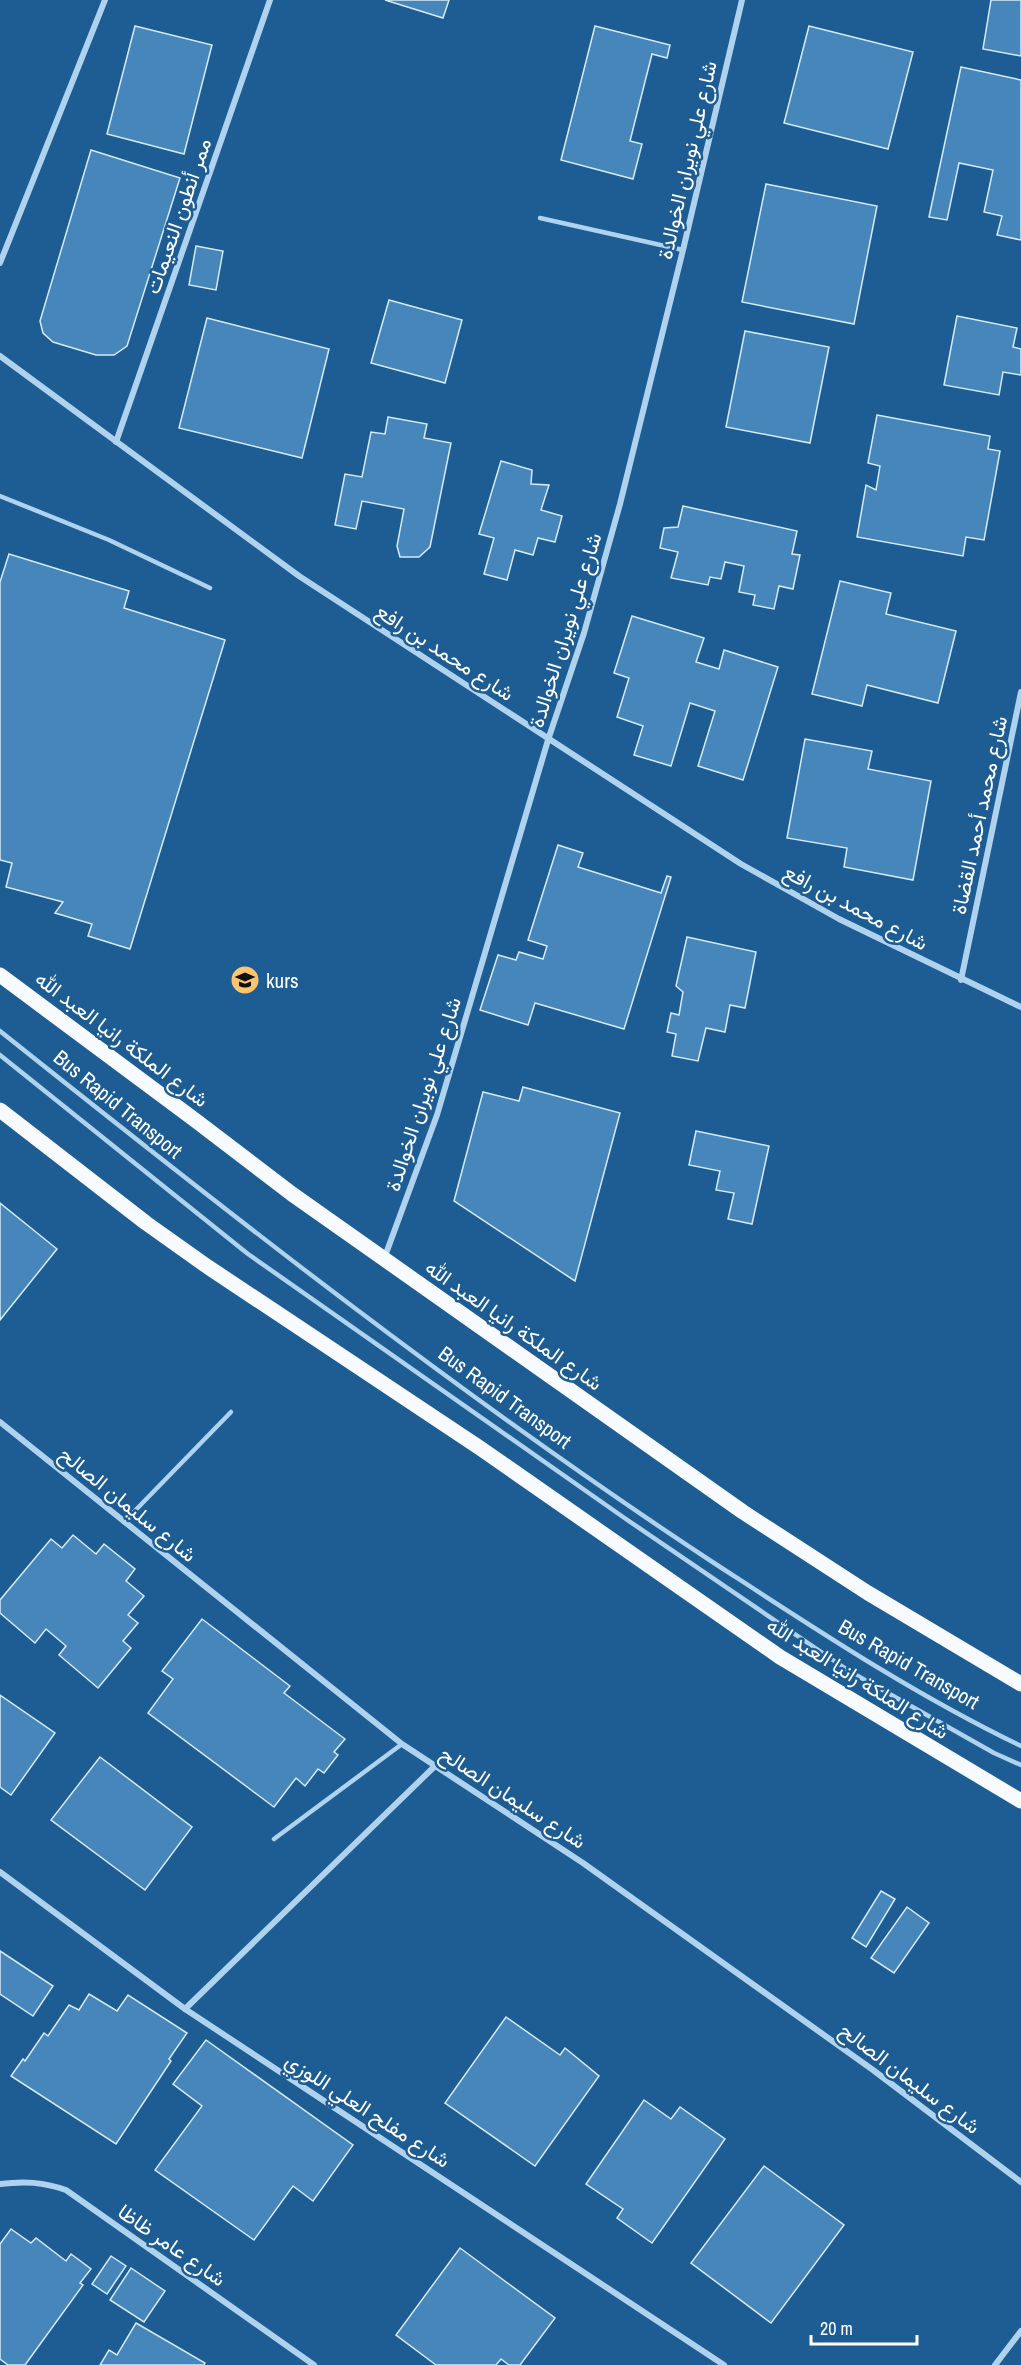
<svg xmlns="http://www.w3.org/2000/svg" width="1021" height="2365" font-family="'Archivo Narrow',Vazirmatn,sans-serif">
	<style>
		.building { fill: #4686ba; stroke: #d5eafa; stroke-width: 1.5 }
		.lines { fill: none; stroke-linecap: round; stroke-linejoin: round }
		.service { stroke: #afd2ee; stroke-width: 4.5 }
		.minor { stroke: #afd2ee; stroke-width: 6 }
		.primary { stroke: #f7fbff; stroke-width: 15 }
		.labels { text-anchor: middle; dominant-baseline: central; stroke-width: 5; stroke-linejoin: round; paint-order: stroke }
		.street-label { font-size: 21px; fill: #fff; stroke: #1d5d93 }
		.poi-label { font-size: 21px; fill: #fff; stroke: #1d5d93; text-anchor: start }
	</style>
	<rect width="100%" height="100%" fill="#1d5d93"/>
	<g class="building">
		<path d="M 385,0 L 449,0 L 443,18 Z"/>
		<path d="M 991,0 L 1021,0 L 1021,56 L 983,49 Z"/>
		<path d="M 135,26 L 212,45 L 184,154 L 107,134 Z"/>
		<path d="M 595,26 L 670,45 L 667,58 L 652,54 L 630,141 L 642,144 L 633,179 L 561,160 Z"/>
		<path d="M 809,26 L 913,52 L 888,149 L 784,123 Z"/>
		<path d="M 961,67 L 1021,80 L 1021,240 L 997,235 L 1002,216 L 984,212 L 993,170 L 959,163 L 947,220 L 929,217 Z"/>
		<path d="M 91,150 L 180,178 L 127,346 L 114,355 L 96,355 L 53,342 L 43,333 L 40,321 Z"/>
		<path d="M 766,184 L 877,206 L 854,324 L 742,302 Z"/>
		<path d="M 196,246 L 223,251 L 216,290 L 189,285 Z"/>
		<path d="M 389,300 L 462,320 L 445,383 L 371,363 Z"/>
		<path d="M 957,316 L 1017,328 L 1013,347 L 1021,349 L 1021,375 L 1003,372 L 999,395 L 944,385 Z"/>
		<path d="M 207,318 L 329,349 L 302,458 L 179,428 Z"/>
		<path d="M 745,331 L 829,347 L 810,443 L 726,427 Z"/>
		<path d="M 877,415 L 990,436 L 988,449 L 1000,451 L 984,540 L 966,537 L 963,556 L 857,537 L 866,485 L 876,490 L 880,466 L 868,463 Z"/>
		<path d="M 388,417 L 427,424 L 424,438 L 451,443 L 430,547 L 419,557 L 400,557 L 397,546 L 404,509 L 362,501 L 356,529 L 335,525 L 345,474 L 362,477 L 371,432 L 385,434 Z"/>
		<path d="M 501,461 L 532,470 L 531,484 L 549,485 L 541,510 L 562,516 L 555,542 L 538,538 L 533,555 L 515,550 L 507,580 L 484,574 L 494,538 L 479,534 Z"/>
		<path d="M 683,506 L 797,531 L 792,554 L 800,555 L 793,589 L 779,586 L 774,609 L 753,605 L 755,595 L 739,592 L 744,566 L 725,562 L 721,579 L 710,577 L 708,585 L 671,578 L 678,552 L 660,548 L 664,528 L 678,527 Z"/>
		<path d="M 9,554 L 129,591 L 124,608 L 225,640 L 130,949 L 88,936 L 92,924 L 55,913 L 63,902 L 6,887 L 12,863 L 0,860 L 0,582 Z"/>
		<path d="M 840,581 L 891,593 L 886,614 L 956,631 L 938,703 L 867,685 L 862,706 L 812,694 Z"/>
		<path d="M 632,616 L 704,638 L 696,662 L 719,669 L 724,650 L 778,667 L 743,780 L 698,766 L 715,711 L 690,703 L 671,766 L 634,755 L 643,726 L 617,717 L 629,678 L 614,673 Z"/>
		<path d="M 805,739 L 872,751 L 868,769 L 931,781 L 913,880 L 844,867 L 847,848 L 787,838 Z"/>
		<path d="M 558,845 L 583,853 L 578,867 L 661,893 L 667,876 L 671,877 L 624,1029 L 535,1003 L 528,1025 L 480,1010 L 498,955 L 516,960 L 519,952 L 543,959 L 547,946 L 528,940 Z"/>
		<path d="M 687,937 L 756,952 L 745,1008 L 730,1005 L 725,1032 L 706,1028 L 698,1061 L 672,1056 L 676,1034 L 667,1032 L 671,1013 L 679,1015 L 683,992 L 676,986 Z"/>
		<path d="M 523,1087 L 620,1113 L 575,1281 L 454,1201 L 483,1092 L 519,1101 Z"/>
		<path d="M 696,1131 L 769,1146 L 752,1224 L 728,1219 L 734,1193 L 716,1190 L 720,1171 L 689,1165 Z"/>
		<path d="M 0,1203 L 57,1249 L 0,1320 Z"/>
		<path d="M 73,1535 L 96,1554 L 104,1544 L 135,1569 L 126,1581 L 144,1596 L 128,1615 L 138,1623 L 123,1641 L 131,1648 L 98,1688 L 59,1655 L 66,1646 L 46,1629 L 35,1643 L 0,1613 L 0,1600 L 51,1539 L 62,1548 Z"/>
		<path d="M 202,1619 L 290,1686 L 284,1693 L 345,1739 L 334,1752 L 338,1755 L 324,1773 L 318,1769 L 305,1786 L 296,1778 L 274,1807 L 148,1713 L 173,1679 L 162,1671 Z"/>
		<path d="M 0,1695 L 55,1733 L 11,1795 L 0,1787 Z"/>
		<path d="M 100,1757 L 192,1827 L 145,1890 L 51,1820 Z"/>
		<path d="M 881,1891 L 895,1899 L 866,1947 L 852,1938 Z"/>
		<path d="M 907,1907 L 929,1923 L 894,1973 L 871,1958 Z"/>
		<path d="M 0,1951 L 53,1986 L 33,2016 L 0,1994 Z"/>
		<path d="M 89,1994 L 117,2011 L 128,1995 L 187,2033 L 169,2059 L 171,2061 L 116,2144 L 11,2076 L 23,2059 L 25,2061 L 44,2033 L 48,2036 L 69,2005 L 79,2010 Z"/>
		<path d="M 506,2017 L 560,2055 L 565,2048 L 599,2076 L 535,2166 L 445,2103 Z"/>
		<path d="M 206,2040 L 353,2145 L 313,2201 L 293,2186 L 254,2240 L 155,2170 L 202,2106 L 173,2084 Z"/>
		<path d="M 644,2100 L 671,2119 L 680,2107 L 725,2139 L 652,2243 L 617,2218 L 623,2209 L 586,2184 Z"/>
		<path d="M 764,2166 L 844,2225 L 771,2323 L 691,2263 Z"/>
		<path d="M 11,2229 L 31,2243 L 36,2238 L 66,2261 L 71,2254 L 91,2269 L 80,2283 L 83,2285 L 25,2365 L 8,2365 L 0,2359 L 0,2244 Z"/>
		<path d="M 460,2248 L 555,2318 L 520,2365 L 509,2365 L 501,2359 L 496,2365 L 436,2365 L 396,2335 Z"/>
		<path d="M 111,2256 L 126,2266 L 107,2294 L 92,2284 Z"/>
		<path d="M 131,2268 L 165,2291 L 144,2322 L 110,2300 Z"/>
		<path d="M 136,2323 L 205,2363 L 204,2365 L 100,2365 L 109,2350 L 117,2355 Z"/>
	</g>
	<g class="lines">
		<g class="service">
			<path d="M 540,218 L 683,250"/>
			<path d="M 0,496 L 109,540 L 210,588"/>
			<path d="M 0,1031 C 232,1216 466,1400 714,1563 C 814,1628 913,1694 1021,1746"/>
			<path d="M 0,1055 L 248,1254 L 623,1517 L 849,1671 L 994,1753 L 1021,1765"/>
			<path d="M 124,1522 L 231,1412"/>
			<path d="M 274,1839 L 402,1744"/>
		</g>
		<g class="minor">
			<path d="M 0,263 L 105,0"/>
			<path d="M 0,356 L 299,576 L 741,864 L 839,919 L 1021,1007"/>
			<path d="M 116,442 L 270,0"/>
			<path d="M 961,980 L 1021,692"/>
			<path d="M 384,1259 L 437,1115 L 548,740 L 584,633 L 620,504 L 683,250 L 742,0"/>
			<path d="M 0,1422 L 402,1744 L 583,1863 L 873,2070 L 1021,2182"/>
			<path d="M 0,1872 L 185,2009 L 724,2365"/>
			<path d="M 185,2009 L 436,1765"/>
			<path d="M 0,2184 C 24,2181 43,2182 66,2190 L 314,2365"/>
			<path d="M 995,2365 L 1021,2331"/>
		</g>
		<g class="primary">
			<path d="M 0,975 L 195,1120 L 292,1194 L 743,1512 L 868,1593 L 1021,1684"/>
			<path d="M 0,1110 L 146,1223 L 208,1267 L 480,1448 L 780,1657 L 1021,1801"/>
		</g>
	</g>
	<defs>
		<g id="school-disc" transform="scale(1.5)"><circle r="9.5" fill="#fdc56e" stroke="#1d5d93"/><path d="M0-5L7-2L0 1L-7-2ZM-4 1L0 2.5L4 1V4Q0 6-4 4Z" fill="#111"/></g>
	</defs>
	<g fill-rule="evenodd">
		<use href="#school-disc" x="245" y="980"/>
	</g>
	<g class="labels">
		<g class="street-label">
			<text transform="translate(687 160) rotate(-77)">شارع علي نويران الخوالدة</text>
			<text transform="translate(178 216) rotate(-71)">ممر أنطون النعيمات</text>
			<text transform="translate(565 630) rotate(-73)">شارع علي نويران الخوالدة</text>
			<text transform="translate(445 652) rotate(33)">شارع محمد بن رافع</text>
			<text transform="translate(979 815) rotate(-78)">شارع محمد أحمد القضاة</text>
			<text transform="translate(856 907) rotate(28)">شارع محمد بن رافع</text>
			<text transform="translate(122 1039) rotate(37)">شارع الملكة رانيا العبد الله</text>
			<text transform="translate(423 1094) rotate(-72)">شارع علي نويران الخوالدة</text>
			<text transform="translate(118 1104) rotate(39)">Bus Rapid Transport</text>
			<text transform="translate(514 1325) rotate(35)">شارع الملكة رانيا العبد الله</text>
			<text transform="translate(505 1397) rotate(36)">Bus Rapid Transport</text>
			<text transform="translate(128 1504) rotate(39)">شارع سليمان الصالح</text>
			<text transform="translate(909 1664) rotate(30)">Bus Rapid Transport</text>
			<text transform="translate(858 1678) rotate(32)">شارع الملكة رانيا العبد الله</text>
			<text transform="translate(513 1797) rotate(33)">شارع سليمان الصالح</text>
			<text transform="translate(910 2078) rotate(37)">شارع سليمان الصالح</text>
			<text transform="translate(368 2110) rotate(33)">شارع مفلح العلي اللوزي</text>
			<text transform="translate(172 2245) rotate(35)">شارع عامر ظاظا</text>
		</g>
		<g class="poi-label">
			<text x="266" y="980">kurs</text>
		</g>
	</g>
	<path d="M811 2335v9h106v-9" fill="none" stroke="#ffffff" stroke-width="3"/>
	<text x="820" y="2335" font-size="18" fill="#ffffff" stroke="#1d5d93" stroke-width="4.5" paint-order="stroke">20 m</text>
</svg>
